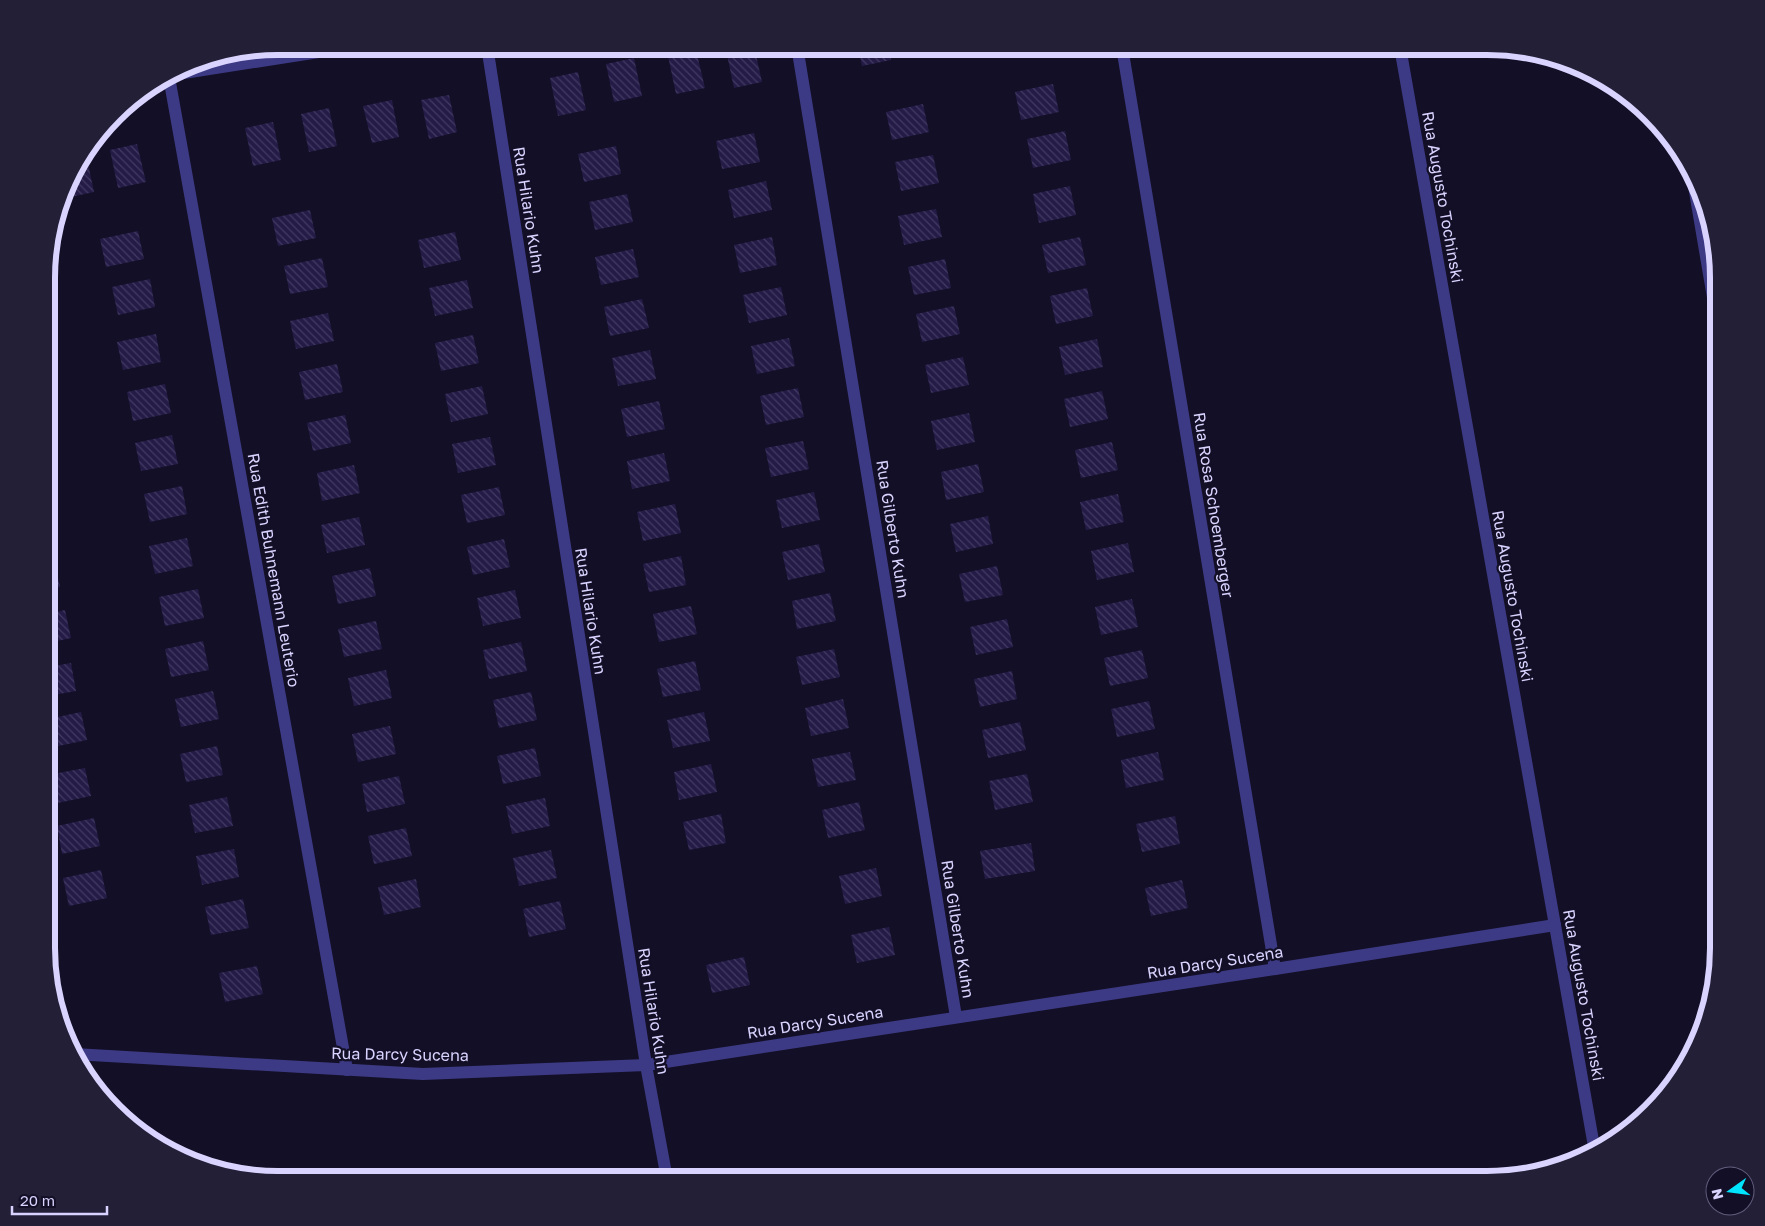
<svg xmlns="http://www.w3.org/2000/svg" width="1765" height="1226" font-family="'Golos Text',sans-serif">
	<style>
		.building { fill: url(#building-back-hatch) }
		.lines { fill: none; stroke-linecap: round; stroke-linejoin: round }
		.street { stroke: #3d3a85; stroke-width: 12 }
		.labels { text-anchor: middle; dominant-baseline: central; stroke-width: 4.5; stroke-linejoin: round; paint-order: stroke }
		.street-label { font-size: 16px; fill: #d9d4ff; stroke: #130f26 }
		.rim { fill: none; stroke: #d9d4ff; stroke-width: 6 }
	</style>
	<defs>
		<pattern id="building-back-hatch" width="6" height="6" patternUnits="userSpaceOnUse" patternTransform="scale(1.25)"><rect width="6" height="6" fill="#241b47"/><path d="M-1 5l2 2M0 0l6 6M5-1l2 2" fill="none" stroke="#433b63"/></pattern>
	</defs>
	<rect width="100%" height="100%" fill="#130f26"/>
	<g class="building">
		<path d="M 743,46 L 754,46 L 762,82 L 734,88 L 726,50 Z"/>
		<path d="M 858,46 L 888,46 L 891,60 L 862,66 Z"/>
		<path d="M 918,47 L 940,47 L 919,52 Z"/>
		<path d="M 696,50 L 705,88 L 676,94 L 668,56 Z"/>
		<path d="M 634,58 L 642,96 L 614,102 L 606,64 Z"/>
		<path d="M 578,72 L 586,110 L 558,116 L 550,78 Z"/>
		<path d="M 1053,84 L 1059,112 L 1021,120 L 1015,92 Z"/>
		<path d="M 449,95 L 457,132 L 429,139 L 421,100 Z"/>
		<path d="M 392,100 L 399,137 L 372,143 L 363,106 Z"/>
		<path d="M 923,104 L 929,132 L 892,140 L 886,112 Z"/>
		<path d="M 329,108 L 337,146 L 309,152 L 301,114 Z"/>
		<path d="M 273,122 L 281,160 L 253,166 L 245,128 Z"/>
		<path d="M 1065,131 L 1071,160 L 1033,168 L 1027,139 Z"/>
		<path d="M 754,133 L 760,162 L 722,169 L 716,141 Z"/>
		<path d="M 137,144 L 146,182 L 118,188 L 110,150 Z"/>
		<path d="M 616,146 L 621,174 L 584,182 L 578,154 Z"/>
		<path d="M 86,154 L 94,192 L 66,198 L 65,192 L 70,175 Z"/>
		<path d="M 933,155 L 939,183 L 901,191 L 895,162 Z"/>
		<path d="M 766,181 L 772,210 L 734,218 L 728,190 Z"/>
		<path d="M 1070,186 L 1076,215 L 1039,223 L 1033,194 Z"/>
		<path d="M 627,194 L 633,222 L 595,230 L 589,202 Z"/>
		<path d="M 936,209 L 942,237 L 904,245 L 898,216 Z"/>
		<path d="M 310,210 L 316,238 L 278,246 L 272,218 Z"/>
		<path d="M 138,231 L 144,259 L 106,267 L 100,239 Z"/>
		<path d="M 455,232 L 461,260 L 424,268 L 418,240 Z"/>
		<path d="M 772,237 L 777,265 L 740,273 L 734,245 Z"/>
		<path d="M 1080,237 L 1086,265 L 1048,273 L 1042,245 Z"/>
		<path d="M 633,249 L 639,277 L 601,285 L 595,257 Z"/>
		<path d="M 322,258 L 328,287 L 290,294 L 284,266 Z"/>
		<path d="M 945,259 L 951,288 L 914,295 L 908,267 Z"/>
		<path d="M 150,279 L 155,307 L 118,315 L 112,287 Z"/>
		<path d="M 467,280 L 473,308 L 435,316 L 429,288 Z"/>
		<path d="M 781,287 L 787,315 L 749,323 L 743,295 Z"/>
		<path d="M 1087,288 L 1093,316 L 1056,324 L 1050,296 Z"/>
		<path d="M 642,299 L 649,328 L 610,336 L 604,307 Z"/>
		<path d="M 954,306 L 960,334 L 922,342 L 916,314 Z"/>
		<path d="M 328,313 L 334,341 L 296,349 L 290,321 Z"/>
		<path d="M 156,334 L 161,362 L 123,370 L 117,342 Z"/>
		<path d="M 473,335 L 479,363 L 441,371 L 435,343 Z"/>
		<path d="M 789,338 L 795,366 L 757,374 L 751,346 Z"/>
		<path d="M 1097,339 L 1103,367 L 1065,375 L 1059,347 Z"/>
		<path d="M 650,350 L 656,379 L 618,386 L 612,358 Z"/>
		<path d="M 963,357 L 969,385 L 931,393 L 925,365 Z"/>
		<path d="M 337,364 L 343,392 L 305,400 L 299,372 Z"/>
		<path d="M 165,384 L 171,413 L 133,421 L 127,392 Z"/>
		<path d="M 482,386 L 488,414 L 451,422 L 445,394 Z"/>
		<path d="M 798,388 L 804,417 L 766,425 L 760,396 Z"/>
		<path d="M 1102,391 L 1108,419 L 1070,427 L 1064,399 Z"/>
		<path d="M 659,401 L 665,429 L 627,437 L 621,409 Z"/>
		<path d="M 969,413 L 975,442 L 937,450 L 931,421 Z"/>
		<path d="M 345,415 L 351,443 L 313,451 L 307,423 Z"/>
		<path d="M 172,435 L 178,464 L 141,471 L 135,443 Z"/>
		<path d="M 490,437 L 496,465 L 458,473 L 452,444 Z"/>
		<path d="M 803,441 L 809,469 L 771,477 L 765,448 Z"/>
		<path d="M 1112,442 L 1118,470 L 1081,478 L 1075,450 Z"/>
		<path d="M 664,453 L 670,481 L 632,489 L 627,461 Z"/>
		<path d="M 978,464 L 984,492 L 946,500 L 941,472 Z"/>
		<path d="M 354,465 L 360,493 L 322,501 L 317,473 Z"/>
		<path d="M 182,486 L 187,514 L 150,522 L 144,494 Z"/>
		<path d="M 499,487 L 505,515 L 467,523 L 461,495 Z"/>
		<path d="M 814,492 L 820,520 L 782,528 L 776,500 Z"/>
		<path d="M 1118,494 L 1124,522 L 1086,530 L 1080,502 Z"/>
		<path d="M 675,504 L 681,533 L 643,541 L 637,512 Z"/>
		<path d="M 48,507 L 55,535 L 48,537 Z"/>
		<path d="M 988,516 L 993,544 L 956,552 L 950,524 Z"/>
		<path d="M 359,517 L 365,545 L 327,553 L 321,525 Z"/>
		<path d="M 187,538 L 193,566 L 155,574 L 149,546 Z"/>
		<path d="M 504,539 L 510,567 L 473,575 L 467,547 Z"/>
		<path d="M 1128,543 L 1134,572 L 1097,580 L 1091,551 Z"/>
		<path d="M 819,544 L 825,572 L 788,580 L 782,552 Z"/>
		<path d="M 681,556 L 686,585 L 649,592 L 643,564 Z"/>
		<path d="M 54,559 L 60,587 L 48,590 L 48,560 Z"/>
		<path d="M 997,566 L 1003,595 L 965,602 L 959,574 Z"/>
		<path d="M 370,568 L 376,596 L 338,604 L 332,576 Z"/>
		<path d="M 198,589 L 204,618 L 165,626 L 159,597 Z"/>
		<path d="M 515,590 L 521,618 L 483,626 L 477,598 Z"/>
		<path d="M 830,593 L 836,621 L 797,629 L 792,601 Z"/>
		<path d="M 1132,599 L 1138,627 L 1101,635 L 1095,607 Z"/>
		<path d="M 691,606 L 697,634 L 659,642 L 653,614 Z"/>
		<path d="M 65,610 L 71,638 L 48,643 L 48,614 Z"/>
		<path d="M 1007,619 L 1013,647 L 976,655 L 970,627 Z"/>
		<path d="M 376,621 L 382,649 L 344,657 L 338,629 Z"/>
		<path d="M 203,641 L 209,670 L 171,677 L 165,649 Z"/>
		<path d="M 521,642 L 527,671 L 489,679 L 483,650 Z"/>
		<path d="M 834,649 L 840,677 L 802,685 L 796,657 Z"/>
		<path d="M 1142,650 L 1148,678 L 1110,686 L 1104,658 Z"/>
		<path d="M 695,661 L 701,690 L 663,697 L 657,669 Z"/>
		<path d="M 71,663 L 76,691 L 48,696 L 48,667 Z"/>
		<path d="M 386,670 L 392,698 L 354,706 L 348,678 Z"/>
		<path d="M 1012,671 L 1017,699 L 980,707 L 974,679 Z"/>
		<path d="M 213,691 L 219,719 L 181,727 L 175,699 Z"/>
		<path d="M 531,692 L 537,720 L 499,728 L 493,700 Z"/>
		<path d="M 843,699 L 849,728 L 811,736 L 805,708 Z"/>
		<path d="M 1149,701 L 1155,729 L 1117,737 L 1111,709 Z"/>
		<path d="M 81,712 L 87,740 L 49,748 L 48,719 Z"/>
		<path d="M 704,712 L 710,741 L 673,748 L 667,720 Z"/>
		<path d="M 1020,722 L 1026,750 L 988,758 L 982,730 Z"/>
		<path d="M 390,726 L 396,754 L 358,762 L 352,734 Z"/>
		<path d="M 217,746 L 223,775 L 186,782 L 180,754 Z"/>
		<path d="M 535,748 L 541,776 L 503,784 L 497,756 Z"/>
		<path d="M 850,752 L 856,780 L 818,787 L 812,759 Z"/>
		<path d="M 1158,752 L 1164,780 L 1126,788 L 1121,760 Z"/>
		<path d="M 711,764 L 717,792 L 679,800 L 674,772 Z"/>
		<path d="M 85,768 L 91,796 L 53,804 L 48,775 Z"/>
		<path d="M 1027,774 L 1033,802 L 995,810 L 989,781 Z"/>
		<path d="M 399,776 L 405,804 L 367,812 L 362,784 Z"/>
		<path d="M 227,797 L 233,826 L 195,833 L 189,805 Z"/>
		<path d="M 545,798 L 550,826 L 512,834 L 506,806 Z"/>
		<path d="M 859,802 L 865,830 L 828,838 L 822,810 Z"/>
		<path d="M 721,814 L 726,843 L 689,850 L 683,822 Z"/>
		<path d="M 1175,816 L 1180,844 L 1142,852 L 1136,824 Z"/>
		<path d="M 94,818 L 100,846 L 62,854 L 57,826 Z"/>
		<path d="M 406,828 L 412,856 L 374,864 L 368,836 Z"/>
		<path d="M 1031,843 L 1035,871 L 985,879 L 980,851 Z"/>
		<path d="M 234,849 L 239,877 L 202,885 L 196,856 Z"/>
		<path d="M 551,850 L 557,878 L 519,886 L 513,858 Z"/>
		<path d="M 876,868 L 882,896 L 845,904 L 839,876 Z"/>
		<path d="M 101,870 L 107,898 L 69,906 L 63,878 Z"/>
		<path d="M 416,879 L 421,907 L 384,915 L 378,887 Z"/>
		<path d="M 1182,880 L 1188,908 L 1151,916 L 1145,888 Z"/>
		<path d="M 243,899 L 249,928 L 211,935 L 205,907 Z"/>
		<path d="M 560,901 L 566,929 L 529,937 L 523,909 Z"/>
		<path d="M 889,927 L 895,955 L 857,963 L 851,935 Z"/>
		<path d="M 744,957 L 750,985 L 712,993 L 706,965 Z"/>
		<path d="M 257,966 L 263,994 L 225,1002 L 219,973 Z"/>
	</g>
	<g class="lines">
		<g class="street">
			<path d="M 487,46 L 646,1065 L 667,1179"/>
			<path d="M 797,46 L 956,1017"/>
			<path d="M 1122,47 L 1275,969"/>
			<path d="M 1400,47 L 1595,1152"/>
			<path d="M 171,75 L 357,46"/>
			<path d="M 169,77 L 347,1070"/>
			<path d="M 1693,180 L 1718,327"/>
			<path d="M 74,1054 L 423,1074 L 646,1065 L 1275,969 L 1555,925"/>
		</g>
	</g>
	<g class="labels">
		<g class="street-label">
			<text transform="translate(1443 197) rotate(80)">Rua Augusto Tochinski</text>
			<text transform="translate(529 210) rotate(81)">Rua Hilario Kuhn</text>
			<text transform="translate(1214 505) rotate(81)">Rua Rosa Schoemberger</text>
			<text transform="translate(893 529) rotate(81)">Rua Gilberto Kuhn</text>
			<text transform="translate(274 570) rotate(80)">Rua Edith Buhnemann Leuterio</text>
			<text transform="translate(1513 596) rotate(80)">Rua Augusto Tochinski</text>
			<text transform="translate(591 611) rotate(81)">Rua Hilario Kuhn</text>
			<text transform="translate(958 929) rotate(81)">Rua Gilberto Kuhn</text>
			<text transform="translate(1215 962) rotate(-9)">Rua Darcy Sucena</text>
			<text transform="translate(1584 995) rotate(80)">Rua Augusto Tochinski</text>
			<text transform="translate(654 1011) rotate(81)">Rua Hilario Kuhn</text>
			<text transform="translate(815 1022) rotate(-9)">Rua Darcy Sucena</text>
			<text transform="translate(400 1054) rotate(1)">Rua Darcy Sucena</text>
		</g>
	</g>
	<path d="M0 0H1765V1226H0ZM278 55H1487A223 223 0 0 1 1710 278V948A223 223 0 0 1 1487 1171H278A223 223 0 0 1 55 948V278A223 223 0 0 1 278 55Z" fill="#231f37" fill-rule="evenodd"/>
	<path class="rim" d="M278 55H1487A223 223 0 0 1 1710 278V948A223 223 0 0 1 1487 1171H278A223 223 0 0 1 55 948V278A223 223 0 0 1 278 55Z"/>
	<g transform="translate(1730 1191) rotate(256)"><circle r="24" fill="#130f26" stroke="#625e7d"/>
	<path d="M0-4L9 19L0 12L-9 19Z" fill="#00e5ff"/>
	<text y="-8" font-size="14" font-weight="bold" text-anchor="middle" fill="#d9d4ff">N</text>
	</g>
	<path d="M12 1206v8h95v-8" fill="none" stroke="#d9d4ff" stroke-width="2.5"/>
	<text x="20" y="1206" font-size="15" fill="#d9d4ff" stroke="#130f26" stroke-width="4" paint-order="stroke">20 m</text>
</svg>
